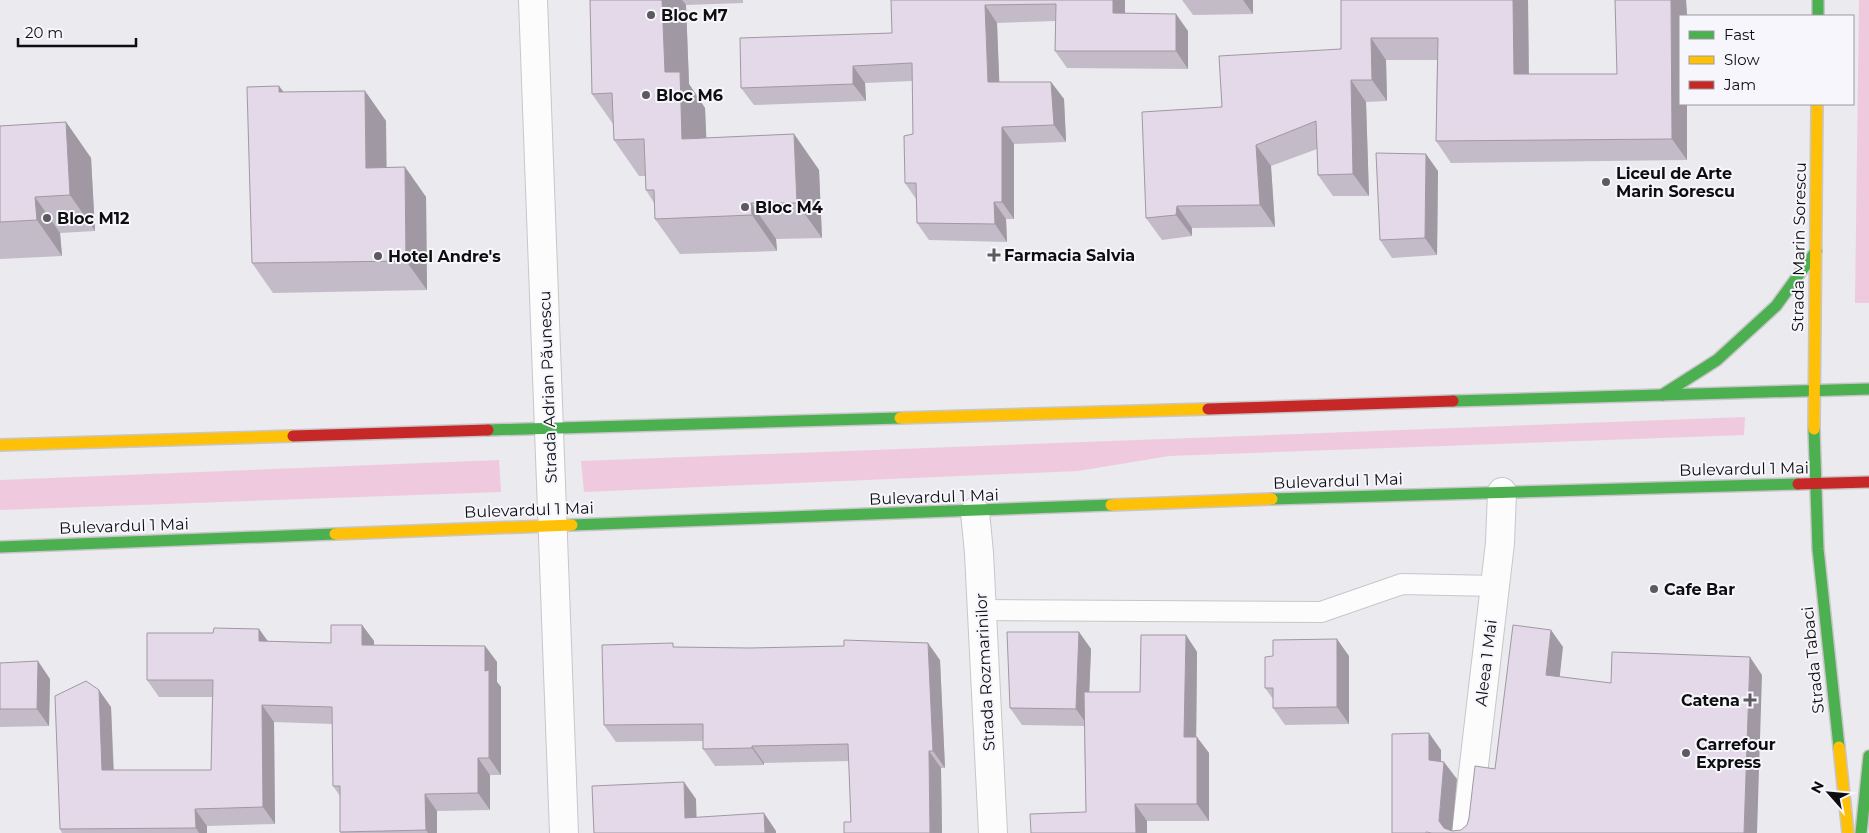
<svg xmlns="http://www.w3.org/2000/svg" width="1869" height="833" font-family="Montserrat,sans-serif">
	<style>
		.green { fill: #efcadf }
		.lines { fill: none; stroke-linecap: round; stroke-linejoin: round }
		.lane-casing { stroke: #c8c6c9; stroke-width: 22 }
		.street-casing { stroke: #c8c6c9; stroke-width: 30 }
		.fast-casing { stroke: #c8c6c9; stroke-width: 14 }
		.slow-casing { stroke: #c8c6c9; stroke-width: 14 }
		.jam-casing { stroke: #c8c6c9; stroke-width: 14 }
		.lane { stroke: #fcfcfc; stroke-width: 20 }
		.street { stroke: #fcfcfc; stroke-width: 28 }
		.fast { stroke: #4caf50; stroke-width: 11 }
		.slow { stroke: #ffc107; stroke-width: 11 }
		.jam { stroke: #c62828; stroke-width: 11 }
		.wall { fill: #c4bbc8 }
		.shaded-wall { fill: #a098a2 }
		.building { fill: #e4d9e8; stroke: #a098a2 }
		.poi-dot { fill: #5b5b5e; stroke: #f7f6fc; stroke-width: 2 }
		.labels { text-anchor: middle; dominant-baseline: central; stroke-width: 4; stroke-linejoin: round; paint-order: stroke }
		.poi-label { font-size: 16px; font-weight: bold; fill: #0e0e10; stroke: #f7f6fc; text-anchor: start }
		.street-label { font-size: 16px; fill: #0e0e10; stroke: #f7f6fc }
	</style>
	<rect width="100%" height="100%" fill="#ebeaee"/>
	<g class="green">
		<path d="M 1859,0 L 1869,0 L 1869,303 L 1855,303 Z"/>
		<path d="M 1745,417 L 1744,435 L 1169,456 L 1078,471 L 584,492 L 581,461 Z"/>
		<path d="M 499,460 L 501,492 L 0,510 L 0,480 Z"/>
	</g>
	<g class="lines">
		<g class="lane-casing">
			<path id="lane" d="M 982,610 L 1321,612 L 1402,584 L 1495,586"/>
		</g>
		<g class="street-casing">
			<g id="street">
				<path d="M 533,0 L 564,833"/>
				<path d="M 975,512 L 979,553 L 993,833"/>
				<path d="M 1466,833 L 1500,543 L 1502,492"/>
			</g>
		</g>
		<g class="fast-casing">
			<g id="fast">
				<path d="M 1818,0 L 1818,16"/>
				<path d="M 1662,395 L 1717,360 L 1776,306 L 1816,251"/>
				<path d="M 1453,401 L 1869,389"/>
				<path d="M 1814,429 L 1818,549 L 1839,747"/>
				<path d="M 488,430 L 900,418"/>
				<path d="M 1272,499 L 1798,484"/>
				<path d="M 572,525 L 1111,505"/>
				<path d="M 0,547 L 335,534"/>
				<path d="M 1861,833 L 1869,756"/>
			</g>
		</g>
		<g class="slow-casing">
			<g id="slow">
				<path d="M 900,418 L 1208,409"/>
				<path d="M 1814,429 L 1817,104"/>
				<path d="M 0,445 L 293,436"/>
				<path d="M 1111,505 L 1272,499"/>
				<path d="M 335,534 L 572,525"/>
				<path d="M 1839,747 L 1848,833"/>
			</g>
		</g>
		<g class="jam-casing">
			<g id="jam">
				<path d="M 1208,409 L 1453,401"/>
				<path d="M 293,436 L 488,430"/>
				<path d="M 1798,484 L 1869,482"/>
			</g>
		</g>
		<use href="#lane" class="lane"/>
		<use href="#street" class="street"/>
		<use href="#fast" class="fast"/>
		<use href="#slow" class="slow"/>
		<use href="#jam" class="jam"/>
	</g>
	<g class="wall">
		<path d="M 590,0 L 743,0 L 743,3 L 686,5 L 689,84 L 705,108 L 706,138 L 794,134 L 819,170 L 822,238 L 776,239 L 777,251 L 680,254 L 655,219 L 654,203 L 646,190 L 645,176 L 639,176 L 614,140 L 613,124 L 592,94 Z"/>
		<path d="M 891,0 L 1125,0 L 1125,13 L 1188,31 L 1188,69 L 1067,68 L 1055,51 L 1056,21 L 997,23 L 999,82 L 1051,82 L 1064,99 L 1066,142 L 1014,144 L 1014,219 L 1006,219 L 1007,242 L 929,240 L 917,223 L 916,199 L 905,183 L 913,134 L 912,81 L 865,83 L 866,101 L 754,105 L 741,88 L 892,33 Z"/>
		<path d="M 1182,0 L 1253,0 L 1253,14 L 1193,15 Z"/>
		<path d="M 1341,0 L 1528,0 L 1529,74 L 1617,74 L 1615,0 L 1686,0 L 1687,16 L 1680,104 L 1687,104 L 1687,160 L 1451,163 L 1436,141 L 1437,60 L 1386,60 L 1387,101 L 1366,102 L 1369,196 L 1333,196 L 1318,175 L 1317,149 L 1271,166 L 1275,227 L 1192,228 L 1192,236 L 1162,240 L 1146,218 L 1222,107 L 1341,49 Z"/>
		<path d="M 279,86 L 284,92 L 365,91 L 386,121 L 386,167 L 405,167 L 426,197 L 427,290 L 273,293 L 252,263 Z"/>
		<path d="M 66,122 L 91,158 L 95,231 L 60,233 L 62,256 L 0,259 L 0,126 Z"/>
		<path d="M 1438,171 L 1437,255 L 1392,258 L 1380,240 Z"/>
		<path d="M 362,625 L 374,641 L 374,645 L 485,646 L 497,662 L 497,682 L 501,687 L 501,775 L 490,775 L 490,810 L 437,811 L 437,833 L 341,833 L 340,832 L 340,796 L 333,786 L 332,724 L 274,722 L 275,824 L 207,826 L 207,833 L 62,833 L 60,829 L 111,707 L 114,770 L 211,770 L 212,697 L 159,697 L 147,680 L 213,633 L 259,629 L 268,641 L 331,643 Z"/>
		<path d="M 1079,632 L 1091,649 L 1089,692 L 1140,692 L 1186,635 L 1197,652 L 1196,737 L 1209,753 L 1209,821 L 1147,821 L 1086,812 L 1084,726 L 1022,725 L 1010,708 Z"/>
		<path d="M 676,647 L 940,660 L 945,768 L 941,768 L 942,833 L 844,833 L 851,822 L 849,761 L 764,763 L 764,765 L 715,766 L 703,749 L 703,741 L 616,742 L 604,725 Z"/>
		<path d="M 1349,656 L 1349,724 L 1285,725 L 1273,708 L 1273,699 L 1265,688 Z"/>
		<path d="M 0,663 L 50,679 L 49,726 L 0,727 Z"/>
	</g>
	<g class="shaded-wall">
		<path d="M 662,0 L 682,0 L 686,5 L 689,84 L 705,108 L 708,174 L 682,139 L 665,72 Z"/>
		<path d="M 1113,0 L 1125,0 L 1125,31 L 1113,13 Z"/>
		<path d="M 1243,0 L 1253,0 L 1253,14 Z"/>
		<path d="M 1513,0 L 1528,0 L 1529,96 L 1514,74 Z"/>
		<path d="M 1671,0 L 1686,0 L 1687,16 L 1680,16 L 1680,104 L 1687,104 L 1687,160 L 1672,139 Z"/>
		<path d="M 985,5 L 997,23 L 1000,99 L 988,82 Z"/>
		<path d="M 1176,14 L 1188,31 L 1188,69 L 1176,51 Z"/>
		<path d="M 1371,38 L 1386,60 L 1387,101 L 1372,80 Z"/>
		<path d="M 853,66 L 865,83 L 866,101 L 853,84 Z"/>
		<path d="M 1351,80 L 1366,102 L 1369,196 L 1353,174 Z"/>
		<path d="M 1051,82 L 1064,99 L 1066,142 L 1054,125 Z"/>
		<path d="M 279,86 L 300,116 L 279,92 Z"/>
		<path d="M 365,91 L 386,121 L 387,197 L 366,168 Z"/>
		<path d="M 66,122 L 91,158 L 95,231 L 70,195 Z"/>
		<path d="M 1002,127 L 1014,144 L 1014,219 L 1002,202 Z"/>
		<path d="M 794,134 L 819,170 L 822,238 L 797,203 Z"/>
		<path d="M 1256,145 L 1271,166 L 1275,227 L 1260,205 Z"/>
		<path d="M 1426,154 L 1438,171 L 1437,255 L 1425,238 Z"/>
		<path d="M 405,167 L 426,197 L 427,290 L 406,261 Z"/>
		<path d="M 35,197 L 60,233 L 62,256 L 37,220 Z"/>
		<path d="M 994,202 L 1006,219 L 1007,242 L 995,224 Z"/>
		<path d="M 751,203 L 776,239 L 777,251 L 752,215 Z"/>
		<path d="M 1177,206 L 1192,228 L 1192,236 L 1176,215 Z"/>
		<path d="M 362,625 L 374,641 L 374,662 L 362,645 Z"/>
		<path d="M 259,629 L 271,646 L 259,641 Z"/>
		<path d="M 1551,630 L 1563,647 L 1558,692 L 1546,675 Z"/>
		<path d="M 1079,632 L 1091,649 L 1088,726 L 1076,709 Z"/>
		<path d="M 1186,635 L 1197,652 L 1196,753 L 1184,737 Z"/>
		<path d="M 1337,639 L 1349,656 L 1349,724 L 1337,707 Z"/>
		<path d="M 928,643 L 940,660 L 945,768 L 933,751 Z"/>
		<path d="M 485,646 L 497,662 L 497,682 L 501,687 L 501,775 L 489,758 L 485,671 Z"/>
		<path d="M 1750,657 L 1762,675 L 1757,833 L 1744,833 Z"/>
		<path d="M 38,661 L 50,679 L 49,726 L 37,709 Z"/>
		<path d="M 99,690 L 111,707 L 114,787 L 102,770 Z"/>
		<path d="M 262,705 L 274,722 L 275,824 L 263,807 Z"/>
		<path d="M 1429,733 L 1441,750 L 1441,777 L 1429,760 Z"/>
		<path d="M 1197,737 L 1209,753 L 1209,821 L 1197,804 Z"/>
		<path d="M 752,746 L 764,763 L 764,765 L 752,748 Z"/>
		<path d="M 929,751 L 941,768 L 942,833 L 930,833 Z"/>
		<path d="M 478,758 L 490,775 L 490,810 L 478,793 Z"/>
		<path d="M 1444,762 L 1457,779 L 1452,833 L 1448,833 L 1439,821 Z"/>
		<path d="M 684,782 L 696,799 L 697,833 L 685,818 Z"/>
		<path d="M 425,794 L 437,811 L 437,833 L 428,833 L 426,830 Z"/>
		<path d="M 1135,804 L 1147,821 L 1147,833 L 1136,833 Z"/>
		<path d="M 195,809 L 207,826 L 207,833 L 199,833 L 196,828 Z"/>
		<path d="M 764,813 L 776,831 L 776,833 L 765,833 Z"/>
	</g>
	<g class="building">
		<path d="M 590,0 L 662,0 L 665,72 L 680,72 L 682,139 L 794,134 L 797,203 L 751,203 L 752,215 L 655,219 L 654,190 L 646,190 L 644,139 L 614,140 L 612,93 L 592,94 Z"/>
		<path d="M 891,0 L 1113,0 L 1113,13 L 1176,14 L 1176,51 L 1055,51 L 1056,4 L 985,5 L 988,82 L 1051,82 L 1054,125 L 1002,127 L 1002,202 L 994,202 L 995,224 L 917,223 L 916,183 L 905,183 L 904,136 L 913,134 L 912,63 L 853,66 L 853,84 L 741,88 L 740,38 L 892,33 Z"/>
		<path d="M 1341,0 L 1513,0 L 1514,74 L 1617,74 L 1615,0 L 1671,0 L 1672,139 L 1436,141 L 1438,38 L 1371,38 L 1372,80 L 1351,80 L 1353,174 L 1318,175 L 1316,121 L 1256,145 L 1260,205 L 1177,206 L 1176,215 L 1146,218 L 1142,112 L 1222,107 L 1219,56 L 1341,49 Z"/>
		<path d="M 279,86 L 279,92 L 365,91 L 366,168 L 405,167 L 406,261 L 252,263 L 247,87 Z"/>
		<path d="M 66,122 L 70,195 L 35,197 L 37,220 L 0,222 L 0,126 Z"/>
		<path d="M 1376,153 L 1426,154 L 1425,238 L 1380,240 Z"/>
		<path d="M 331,625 L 362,625 L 362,645 L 485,646 L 485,671 L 489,670 L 489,758 L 478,758 L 478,793 L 425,794 L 426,830 L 340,832 L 340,786 L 333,786 L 332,707 L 262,705 L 263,807 L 195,809 L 196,828 L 60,829 L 55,696 L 86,681 L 99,690 L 102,770 L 211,770 L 213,680 L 147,680 L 147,633 L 213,633 L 214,628 L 259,629 L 259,641 L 331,643 Z"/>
		<path d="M 1513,625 L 1551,630 L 1546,675 L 1611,683 L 1612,652 L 1750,657 L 1744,833 L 1432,833 L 1426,832 L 1426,833 L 1392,833 L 1392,734 L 1429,733 L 1429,760 L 1444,762 L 1439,821 L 1444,828 L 1452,831 L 1461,830 L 1467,825 L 1469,818 L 1475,766 L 1495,769 Z"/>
		<path d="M 1007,632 L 1079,632 L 1076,709 L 1010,708 Z"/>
		<path d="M 1141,635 L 1186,635 L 1184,737 L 1197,737 L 1197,804 L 1135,804 L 1136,833 L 1031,833 L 1030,814 L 1086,812 L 1084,692 L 1140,692 Z"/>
		<path d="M 1337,639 L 1337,707 L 1273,708 L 1273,688 L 1265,688 L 1265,657 L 1273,656 L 1273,640 Z"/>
		<path d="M 844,640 L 928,643 L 933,751 L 929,751 L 930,833 L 844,833 L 844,822 L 851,822 L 848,744 L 752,746 L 752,748 L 703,749 L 703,724 L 604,725 L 602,645 L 673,643 L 673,647 L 750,648 L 844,646 Z"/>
		<path d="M 38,661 L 37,709 L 0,709 L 0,663 Z"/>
		<path d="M 684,782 L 685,818 L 764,813 L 765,833 L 594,833 L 592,786 Z"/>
	</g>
	<g class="poi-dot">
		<circle cx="651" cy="15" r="5"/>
		<circle cx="646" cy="95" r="5"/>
		<circle cx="1606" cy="182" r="5"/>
		<circle cx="745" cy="207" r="5"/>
		<circle cx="47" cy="218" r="5"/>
		<path d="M991.5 247.5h5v5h5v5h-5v5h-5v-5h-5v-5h5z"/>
		<circle cx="378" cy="256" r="5"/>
		<circle cx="1654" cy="589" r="5"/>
		<path d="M1747.5 692.5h5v5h5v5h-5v5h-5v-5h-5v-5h5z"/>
		<circle cx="1686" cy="753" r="5"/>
	</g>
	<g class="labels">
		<g class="poi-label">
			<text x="661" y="15">Bloc M7</text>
			<text x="656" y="95">Bloc M6</text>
			<text x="1616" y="173">Liceul de Arte<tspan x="1616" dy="18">Marin Sorescu</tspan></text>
			<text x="755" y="207">Bloc M4</text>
			<text x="57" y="218">Bloc M12</text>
			<text x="1004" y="255">Farmacia Salvia</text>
			<text x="388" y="256">Hotel Andre's</text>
			<text x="1664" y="589">Cafe Bar</text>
			<text x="1740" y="700" text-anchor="end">Catena</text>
			<text x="1696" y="744">Carrefour<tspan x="1696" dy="18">Express</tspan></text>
		</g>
		<g class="street-label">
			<text transform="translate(1799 247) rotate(-89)">Strada Marin Sorescu</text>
			<text transform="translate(548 387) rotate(-92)">Strada Adrian Păunescu</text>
			<text transform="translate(1744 469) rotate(-1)">Bulevardul 1 Mai</text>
			<text transform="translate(1338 481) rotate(-2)">Bulevardul 1 Mai</text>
			<text transform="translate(934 497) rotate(-2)">Bulevardul 1 Mai</text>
			<text transform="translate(529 510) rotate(-2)">Bulevardul 1 Mai</text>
			<text transform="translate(124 526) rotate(-2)">Bulevardul 1 Mai</text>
			<text transform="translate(1813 660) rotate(-96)">Strada Tabaci</text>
			<text transform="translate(1486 663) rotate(-83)">Aleea 1 Mai</text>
			<text transform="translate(985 672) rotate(-93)">Strada Rozmarinilor</text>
		</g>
	</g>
	<rect x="1679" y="15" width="175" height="90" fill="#f7f6fc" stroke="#9a999e"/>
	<rect x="1689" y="31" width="25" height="8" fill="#4caf50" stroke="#9a999e"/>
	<text x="1724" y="40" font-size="15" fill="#0e0e10">Fast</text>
	<rect x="1689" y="56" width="25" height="8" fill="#ffc107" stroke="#9a999e"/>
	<text x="1724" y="65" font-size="15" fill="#0e0e10">Slow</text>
	<rect x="1689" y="81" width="25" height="8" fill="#c62828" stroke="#9a999e"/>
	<text x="1724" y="90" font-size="15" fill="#0e0e10">Jam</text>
	<g transform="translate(1829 793) rotate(297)" stroke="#f7f6fc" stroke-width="4" paint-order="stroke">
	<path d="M0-4L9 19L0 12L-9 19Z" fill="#0e0e10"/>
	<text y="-8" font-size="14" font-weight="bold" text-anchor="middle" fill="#0e0e10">N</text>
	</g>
	<path d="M18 38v8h118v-8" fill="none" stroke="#0e0e10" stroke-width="2.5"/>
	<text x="25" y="38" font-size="15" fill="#0e0e10" stroke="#f7f6fc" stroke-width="4" paint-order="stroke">20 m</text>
</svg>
